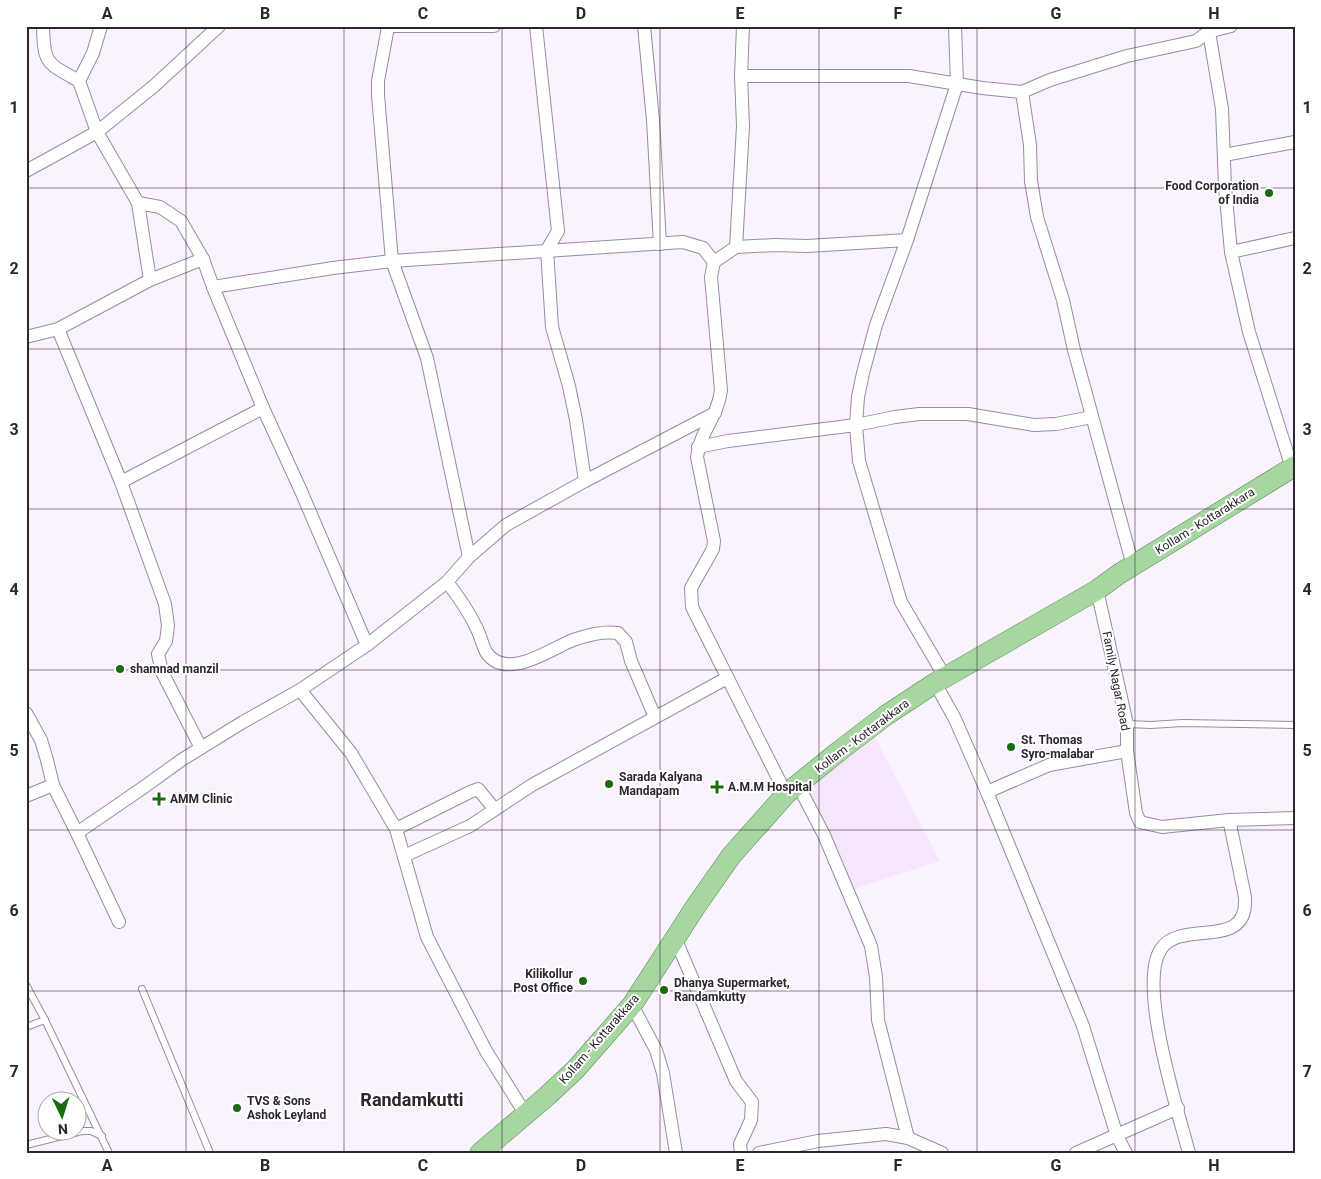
<svg xmlns="http://www.w3.org/2000/svg" width="1321" height="1179" font-family="Roboto,sans-serif">
	<style>
		.built { fill: #f6e6fc }
		.lines { fill: none; stroke-linecap: round; stroke-linejoin: round }
		.lane-casing { stroke: #988b9e; stroke-width: 8 }
		.street-casing { stroke: #988b9e; stroke-width: 14 }
		.primary-casing { stroke: #568850; stroke-width: 21 }
		.lane { stroke: #fff; stroke-width: 6 }
		.street { stroke: #fff; stroke-width: 12 }
		.primary { stroke: #a7d7a1; stroke-width: 20 }
		.grid { fill: none; stroke: #2c262e; stroke-width: 1; stroke-opacity: 0.55 }
		.poi-dot { fill: #1a6b0f; stroke: #fff; stroke-width: 2 }
		.labels { text-anchor: middle; dominant-baseline: central; stroke-width: 4; stroke-linejoin: round; paint-order: stroke }
		.poi-label { font-size: 12px; font-weight: bold; fill: #2c262e; stroke: #fff; text-anchor: start }
		.street-label { font-size: 12px; fill: #2c262e; stroke: #fff }
		.district-label { font-size: 18px; font-weight: bold; fill: #2c262e; stroke: #fff }
		.neatline { fill: none; stroke: #2c262e; stroke-width: 2 }
		.grid-label { font-size: 16px; text-anchor: middle; font-weight: bold; fill: #2c262e }
	</style>
	<rect width="100%" height="100%" fill="#fbf2ff"/>
	<path class="built" d="M 874,736 L 940,861 L 851,890 L 804,787 Z"/>
	<g class="lines">
		<g class="lane-casing">
			<g id="lane">
				<path d="M 1127,724 L 1151,725 L 1182,723 L 1295,725"/>
				<path d="M 26,985 L 45,1020 L 109,1153"/>
				<path d="M 142,989 L 210,1153"/>
				<path d="M 26,1027 L 45,1020"/>
				<path d="M 26,1145 L 82,1131 L 91,1131 L 102,1136"/>
			</g>
		</g>
		<g class="street-casing">
			<g id="street">
				<path d="M 43,26 C 44,65 46,62 79,81 L 97,132 L 138,203 L 160,207 L 181,221 L 203,259 L 213,287 L 263,408 L 301,491 L 367,645"/>
				<path d="M 387,26 L 494,26"/>
				<path d="M 536,26 L 558,231 L 547,250 L 552,327 L 569,386 L 576,420 L 585,481"/>
				<path d="M 644,26 L 653,120 L 660,244"/>
				<path d="M 743,26 L 741,76 L 743,126 L 736,247 L 714,262 L 711,277 L 721,390 C 718,417 700,431 697,457 L 714,541 L 713,549 L 691,588 L 692,607 L 786,794"/>
				<path d="M 1208,26 L 1222,109 L 1225,187 L 1231,252 L 1249,332 L 1292,468"/>
				<path d="M 388,27 L 378,81 L 378,95 L 392,261 L 427,358 L 469,557"/>
				<path d="M 741,76 L 909,76 L 982,88 L 1022,92 L 1050,80 L 1127,56 L 1196,41 L 1208,32 L 1231,26"/>
				<path d="M 79,81 L 93,53 L 101,26"/>
				<path d="M 1022,92 L 1030,145 L 1031,181 L 1037,217 L 1063,300 L 1074,350 L 1133,566"/>
				<path d="M 1224,155 L 1295,142"/>
				<path d="M 26,171 L 97,132 L 154,86 L 219,26"/>
				<path d="M 138,203 L 150,280"/>
				<path d="M 736,247 L 775,245 L 807,246 L 907,240"/>
				<path d="M 1231,252 L 1295,238"/>
				<path d="M 213,287 L 333,268 L 392,261 L 683,242 L 703,248 L 714,262"/>
				<path d="M 58,329 L 121,482"/>
				<path d="M 26,337 L 58,329 L 150,280 L 203,259"/>
				<path d="M 698,447 L 728,441 L 856,425 L 895,417 L 919,414 L 968,414 L 1034,425 L 1056,424 L 1092,417"/>
				<path d="M 447,582 C 458,596 468,610 476,627 C 480,634 482,644 486,652 C 506,682 550,649 573,640 C 588,635 602,631 618,633 L 626,642 L 631,661 L 655,717"/>
				<path d="M 1097,590 L 1127,724 L 1127,751 L 1136,813 L 1140,822 L 1162,827 L 1229,820 L 1295,818"/>
				<path d="M 945,677 L 901,602 L 859,461 L 856,425 L 858,397 L 863,373 L 876,325 L 907,240 L 957,84 L 955,26"/>
				<path d="M 935,683 L 955,719 L 987,792 L 1049,765 L 1127,751"/>
				<path d="M 300,690 L 351,753 L 396,829 L 427,937 L 486,1051 L 526,1115"/>
				<path d="M 26,713 L 41,740 L 47,760 L 53,785 L 77,833 L 119,922"/>
				<path d="M 201,748 L 162,672 L 158,654 L 166,641 L 168,626 L 165,604 L 121,482 L 263,408"/>
				<path d="M 798,785 L 824,835 L 871,946 L 876,977 L 878,1020 L 908,1138"/>
				<path d="M 987,792 L 1083,1026 L 1117,1136 L 1126,1153"/>
				<path d="M 26,796 L 53,785"/>
				<path d="M 396,829 L 470,792 L 478,789 L 492,806"/>
				<path d="M 77,833 L 144,787 L 183,759 L 243,722 L 300,690 L 367,645 L 447,582 L 469,557 L 506,525 L 585,481 L 715,413"/>
				<path d="M 404,856 L 470,826 L 532,785 L 727,678"/>
				<path d="M 675,938 L 736,1081 L 752,1102 L 751,1120 L 740,1144 L 741,1153"/>
				<path d="M 632,1005 L 656,1050 L 663,1073 L 676,1153"/>
				<path d="M 759,1153 L 818,1141 L 886,1134 L 908,1138 L 942,1153"/>
				<path d="M 1076,1153 L 1178,1108"/>
				<path d="M 1189,1153 C 1178,1111 1137,984 1161,949 C 1182,918 1248,952 1245,898 C 1244,889 1241,880 1240,872 C 1236,854 1233,837 1229,820"/>
			</g>
		</g>
		<g class="primary-casing">
			<path id="primary" d="M 480,1153 L 546,1097 L 575,1070 L 632,1005 L 696,906 L 731,856 L 786,794 L 838,752 L 885,716 L 935,683 L 1097,590 L 1119,574 L 1295,466"/>
		</g>
		<use href="#lane" class="lane"/>
		<use href="#street" class="street"/>
		<use href="#primary" class="primary"/>
	</g>
	<path class="grid" d="M 186,26 L 186,1153M 344,26 L 344,1153M 502,26 L 502,1153M 660,26 L 660,1153M 819,26 L 819,1153M 977,26 L 977,1153M 1135,26 L 1135,1153M 26,188 L 1295,188M 26,349 L 1295,349M 26,509 L 1295,509M 26,670 L 1295,670M 26,830 L 1295,830M 26,991 L 1295,991"/>
	<g class="poi-dot">
		<circle cx="1269" cy="193" r="5"/>
		<circle cx="120" cy="669" r="5"/>
		<circle cx="1011" cy="747" r="5"/>
		<circle cx="609" cy="784" r="5"/>
		<path d="M714.5 779.5h5v5h5v5h-5v5h-5v-5h-5v-5h5z"/>
		<path d="M156.5 791.5h5v5h5v5h-5v5h-5v-5h-5v-5h5z"/>
		<circle cx="583" cy="981" r="5"/>
		<circle cx="664" cy="990" r="5"/>
		<circle cx="237" cy="1108" r="5"/>
	</g>
	<g class="labels">
		<g class="poi-label">
			<text x="1259" y="186" text-anchor="end">Food Corporation<tspan x="1259" dy="14">of India</tspan></text>
			<text x="130" y="669">shamnad manzil</text>
			<text x="1021" y="740">St. Thomas<tspan x="1021" dy="14">Syro-malabar</tspan></text>
			<text x="619" y="777">Sarada Kalyana<tspan x="619" dy="14">Mandapam</tspan></text>
			<text x="728" y="787">A.M.M Hospital</text>
			<text x="170" y="799">AMM Clinic</text>
			<text x="573" y="974" text-anchor="end">Kilikollur<tspan x="573" dy="14">Post Office</tspan></text>
			<text x="674" y="983">Dhanya Supermarket,<tspan x="674" dy="14">Randamkutty</tspan></text>
			<text x="247" y="1101">TVS &amp; Sons<tspan x="247" dy="14">Ashok Leyland</tspan></text>
		</g>
		<g class="street-label">
			<text transform="translate(1205 521) rotate(-32)">Kollam - Kottarakkara</text>
			<text transform="translate(1116 681) rotate(79)">Family Nagar Road</text>
			<text transform="translate(862 736) rotate(-37)">Kollam - Kottarakkara</text>
			<text transform="translate(599 1039) rotate(-49)">Kollam - Kottarakkara</text>
		</g>
		<g class="district-label">
			<text x="412" y="1099">Randamkutti</text>
		</g>
	</g>
	<rect width="1321" height="1179" fill="none" stroke="#ffffff" stroke-width="55"/>
	<g transform="translate(62 1116) rotate(176)"><circle r="24" fill="#ffffff" stroke="#aba8ab"/>
	<path d="M0-4L9 19L0 12L-9 19Z" fill="#1a6b0f"/>
	<text y="-8" font-size="14" font-weight="bold" text-anchor="middle" fill="#2c262e">N</text>
	</g>
	<rect x="28" y="28" width="1266" height="1124" class="neatline"/>
	<g class="grid-label">
		<text x="107" y="19">A</text>
		<text x="265" y="19">B</text>
		<text x="423" y="19">C</text>
		<text x="581" y="19">D</text>
		<text x="740" y="19">E</text>
		<text x="898" y="19">F</text>
		<text x="1056" y="19">G</text>
		<text x="1214" y="19">H</text>
		<text x="14" y="113">1</text>
		<text x="1307" y="113">1</text>
		<text x="14" y="274">2</text>
		<text x="1307" y="274">2</text>
		<text x="14" y="435">3</text>
		<text x="1307" y="435">3</text>
		<text x="14" y="595">4</text>
		<text x="1307" y="595">4</text>
		<text x="14" y="756">5</text>
		<text x="1307" y="756">5</text>
		<text x="14" y="916">6</text>
		<text x="1307" y="916">6</text>
		<text x="14" y="1077">7</text>
		<text x="1307" y="1077">7</text>
		<text x="107" y="1171">A</text>
		<text x="265" y="1171">B</text>
		<text x="423" y="1171">C</text>
		<text x="581" y="1171">D</text>
		<text x="740" y="1171">E</text>
		<text x="898" y="1171">F</text>
		<text x="1056" y="1171">G</text>
		<text x="1214" y="1171">H</text>
	</g>
</svg>
